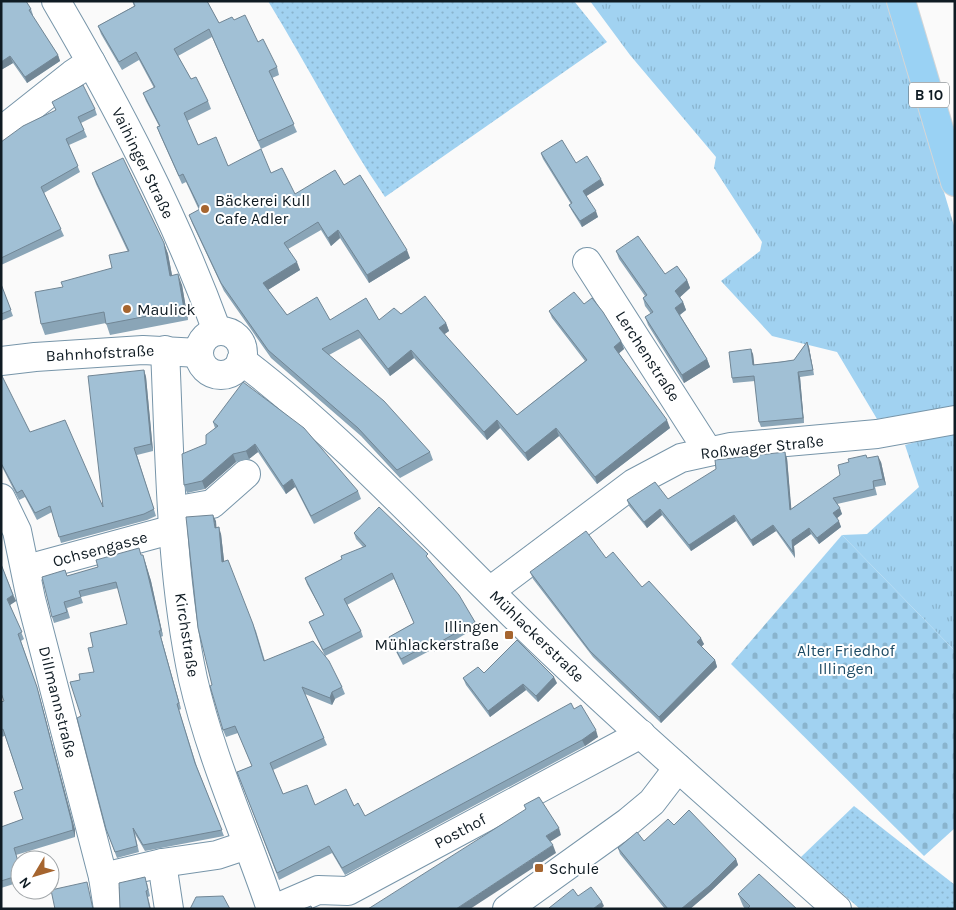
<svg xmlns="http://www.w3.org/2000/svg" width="956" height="910" font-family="Karla,sans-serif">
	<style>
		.grass { fill: url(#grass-tufts) }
		.cemetery { fill: url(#cemetery-stones) }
		.garden { fill: url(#garden-dots) }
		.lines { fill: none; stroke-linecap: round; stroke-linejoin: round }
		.minor-casing { stroke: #7795a9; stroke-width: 30 }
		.major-casing { stroke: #d4d6d7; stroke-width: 30 }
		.minor { stroke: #fff; stroke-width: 28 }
		.major { stroke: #9ad2f4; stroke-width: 28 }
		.wall { fill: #8aa5b7 }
		.shaded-wall { fill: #718695 }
		.building { fill: #a1c0d5; stroke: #718695 }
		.poi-dot { fill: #a6652f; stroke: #fff; stroke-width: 2 }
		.labels { text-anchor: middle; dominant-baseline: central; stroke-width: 4; stroke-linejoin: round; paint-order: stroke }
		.shield { fill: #fff; stroke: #575f65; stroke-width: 1 }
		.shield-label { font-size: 15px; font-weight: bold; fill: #0f1b23 }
		.street-label { font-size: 16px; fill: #0f1b23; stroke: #fff }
		.poi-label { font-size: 16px; fill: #0f1b23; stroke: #fff; text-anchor: start }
		.park-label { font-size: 16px; fill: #1d4b65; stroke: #fff }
	</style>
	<defs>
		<pattern id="grass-tufts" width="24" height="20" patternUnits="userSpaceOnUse" patternTransform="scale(1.25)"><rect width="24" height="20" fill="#a1d2f1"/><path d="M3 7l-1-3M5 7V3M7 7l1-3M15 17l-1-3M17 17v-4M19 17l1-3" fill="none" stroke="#89b4ce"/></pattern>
		<pattern id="cemetery-stones" width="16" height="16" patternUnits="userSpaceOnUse" patternTransform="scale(1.25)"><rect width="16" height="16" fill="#a1d2f1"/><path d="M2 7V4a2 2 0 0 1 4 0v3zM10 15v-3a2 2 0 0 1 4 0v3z" fill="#89b4ce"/></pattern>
		<pattern id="garden-dots" width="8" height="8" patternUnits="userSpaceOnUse" patternTransform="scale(1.25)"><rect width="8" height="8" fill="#a1d2f1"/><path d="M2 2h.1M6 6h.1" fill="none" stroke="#89b4ce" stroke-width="1.8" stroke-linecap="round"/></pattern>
	</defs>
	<rect width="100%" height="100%" fill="#fafafa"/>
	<g class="grass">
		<path d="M 590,1 L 887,1 L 955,229 L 955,406 L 877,419 L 837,352 L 772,336 L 721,281 L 760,251 L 762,242 L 714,168 L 716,157 L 630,55 Z"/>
		<path d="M 955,431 L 955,651 L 842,535 L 867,534 L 919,487 L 905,445 Z"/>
	</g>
	<path class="cemetery" d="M 842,535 L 955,651 L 955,828 L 924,856 L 731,664 Z"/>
	<g class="garden">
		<path d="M 268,1 L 574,1 L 607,42 L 385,197 C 342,134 308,66 268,1 Z"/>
		<path d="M 854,806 L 955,885 L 955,909 L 860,909 L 801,857 Z"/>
	</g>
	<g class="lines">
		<g class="minor-casing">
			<g id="minor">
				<path d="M 56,1 C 118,107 175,216 217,331"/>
				<path d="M 1,131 L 73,74 L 91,62"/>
				<path d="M 587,262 L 708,451"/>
				<circle cx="221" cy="353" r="22"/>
				<path d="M 165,350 C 170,459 170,571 193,679 C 211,758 245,832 271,909"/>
				<path d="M 241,360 C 349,442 440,545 538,639 C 635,732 737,820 837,909"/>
				<path d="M 1,361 L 35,357 L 143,350 L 199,353"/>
				<path d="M 1,498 L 17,531 L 31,599 L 103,877 L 108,909"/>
				<path d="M 173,511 L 212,504 L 246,474"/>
				<path d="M 27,569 L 174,529"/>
				<path d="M 490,591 L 634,483 L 681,458 L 731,447 L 877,434 L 955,420"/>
				<path d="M 162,863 L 169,909"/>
				<path d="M 103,877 L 162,863 L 217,855 L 247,845"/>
				<path d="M 274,909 L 318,890 L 348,891 L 641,734"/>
				<path d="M 507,909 L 628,822 L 652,802 L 678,768"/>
			</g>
		</g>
		<g class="major-casing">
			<path id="major" d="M 901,1 L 955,182"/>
		</g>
		<use href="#minor" class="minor"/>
		<use href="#major" class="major"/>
	</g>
	<g class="wall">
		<path d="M 1,1 L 31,9 L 33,15 L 32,16 L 58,55 L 60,61 L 27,83 L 13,63 L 1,70 Z"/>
		<path d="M 132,1 L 207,1 L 219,23 L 234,20 L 258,42 L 277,67 L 279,75 L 272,78 L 297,132 L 261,149 L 212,37 L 178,56 L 191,79 L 208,101 L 211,109 L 187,121 L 198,145 L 228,166 L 271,173 L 295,194 L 344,185 L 410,258 L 369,283 L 340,238 L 331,246 L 321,230 L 288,249 L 300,270 L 268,290 L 287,315 L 330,320 L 379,320 L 401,314 L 446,323 L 449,331 L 444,334 L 517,415 L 585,361 L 552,318 L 549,311 L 584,304 L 621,341 L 624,349 L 619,353 L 670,428 L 597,484 L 559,436 L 528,461 L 500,428 L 487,440 L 414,358 L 390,376 L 360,338 L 329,355 L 430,452 L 433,460 L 400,478 L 361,436 L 271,358 L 224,291 L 192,223 L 189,215 L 199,210 L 186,182 L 182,184 L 160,135 L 157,127 L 159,126 L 146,101 L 143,93 L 154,88 L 139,60 L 122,70 L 101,34 L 98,26 L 134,6 Z"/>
		<path d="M 52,102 L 95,109 L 97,115 L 81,123 L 87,137 L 69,145 L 80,172 L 44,193 L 64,236 L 1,265 L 1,142 L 56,111 Z"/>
		<path d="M 541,154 L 576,163 L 604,185 L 586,196 L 598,217 L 582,227 L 572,211 L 569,205 L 571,204 L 543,159 Z"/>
		<path d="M 92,173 L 164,243 L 168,254 L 172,275 L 182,285 L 188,320 L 110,335 L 106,323 L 45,335 L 41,324 L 63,287 L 112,268 L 128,252 L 96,184 Z"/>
		<path d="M 616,251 L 665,274 L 687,280 L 690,288 L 680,297 L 683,302 L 686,310 L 680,315 L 707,359 L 710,367 L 684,383 L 648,325 L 645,317 L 651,314 L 645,306 L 643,298 L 645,296 L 619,259 Z"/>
		<path d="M 1,284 L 13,316 L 1,321 Z"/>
		<path d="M 807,342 L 809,347 L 814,375 L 800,377 L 804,423 L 761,427 L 759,422 L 755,381 L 733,383 L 732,378 L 753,354 L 754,365 L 794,360 Z"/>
		<path d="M 144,370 L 146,377 L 153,451 L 137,455 L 156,516 L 147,520 L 61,543 L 52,512 L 37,520 L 25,497 L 19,500 L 1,465 L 1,377 L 30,432 L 103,507 Z"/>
		<path d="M 213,422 L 358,491 L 361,499 L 314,524 L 295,487 L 286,494 L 258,452 L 249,459 L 236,462 L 205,489 L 187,493 L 184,485 L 215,428 Z"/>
		<path d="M 787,458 L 791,509 L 867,458 L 881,462 L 886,485 L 875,487 L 877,495 L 837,504 L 842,514 L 837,518 L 841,527 L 819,544 L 811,534 L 794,546 L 795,558 L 776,531 L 753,546 L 736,521 L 691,551 L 662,515 L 647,528 L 629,506 L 627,500 L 668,499 Z"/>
		<path d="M 216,521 L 216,527 L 221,534 L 224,561 L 256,631 L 265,661 L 325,656 L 309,622 L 324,615 L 307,584 L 305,578 L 342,559 L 363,547 L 356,539 L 354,533 L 430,560 L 475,622 L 477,627 L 435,652 L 433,649 L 403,665 L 391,642 L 389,637 L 414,623 L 394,579 L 347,605 L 361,631 L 363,637 L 325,656 L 342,687 L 345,694 L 335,699 L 332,705 L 305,694 L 327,745 L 273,770 L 283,794 L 315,805 L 354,806 L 365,816 L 574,709 L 598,737 L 585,746 L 345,875 L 332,853 L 279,880 L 237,772 L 252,766 L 238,733 L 226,737 L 223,730 L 212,685 Z"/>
		<path d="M 141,555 L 145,561 L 151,581 L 163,636 L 161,637 L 181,709 L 179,710 L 197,767 L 224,836 L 145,851 L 135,834 L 139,852 L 117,858 L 106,829 L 81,716 L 80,680 L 94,672 L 93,647 L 127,624 L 118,588 L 81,597 L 83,603 L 67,608 L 70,618 L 54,623 L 52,617 L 68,576 Z"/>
		<path d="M 606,558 L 642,587 L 704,644 L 701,647 L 715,660 L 717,667 L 661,723 L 593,657 L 533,579 L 530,572 Z"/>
		<path d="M 1,564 L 16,601 L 10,605 L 24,639 L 21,641 L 39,694 L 75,830 L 75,837 L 16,855 L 20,867 L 20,882 L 1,888 L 1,827 L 23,819 L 23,789 L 5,736 L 1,737 L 1,702 L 4,701 Z"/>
		<path d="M 484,673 L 557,683 L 538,702 L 526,690 L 490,717 L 466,685 L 463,678 Z"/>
		<path d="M 674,825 L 736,859 L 738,865 L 711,891 L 690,909 L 665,909 L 620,854 L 618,848 L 644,841 Z"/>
		<path d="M 147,883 L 150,896 L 148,897 L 151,909 L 120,909 Z"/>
		<path d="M 738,894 L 797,909 L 745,909 L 743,906 Z"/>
	</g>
	<g class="shaded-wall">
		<path d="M 58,55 L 60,61 L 27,83 L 25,77 Z"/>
		<path d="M 10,56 L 13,63 L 1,70 L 1,62 Z"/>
		<path d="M 601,179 L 604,185 L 585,197 L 583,191 Z"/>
		<path d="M 596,211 L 598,217 L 582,227 L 580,221 Z"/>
		<path d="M 338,230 L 340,238 L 331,246 L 328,238 Z"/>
		<path d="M 164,243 L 168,254 L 174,286 L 170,276 Z"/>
		<path d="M 407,250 L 410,258 L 369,283 L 367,275 Z"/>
		<path d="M 297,262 L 300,270 L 266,291 L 263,283 Z"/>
		<path d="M 178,274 L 182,285 L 188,320 L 184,309 Z"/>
		<path d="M 687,280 L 690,288 L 678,299 L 675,291 Z"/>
		<path d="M 683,302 L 686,310 L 678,316 L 675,308 Z"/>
		<path d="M 446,323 L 449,331 L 442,336 L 439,328 Z"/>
		<path d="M 621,341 L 624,349 L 617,355 L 614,347 Z"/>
		<path d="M 807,342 L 809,347 L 814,375 L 813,370 Z"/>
		<path d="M 751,349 L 753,354 L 755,370 L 753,365 Z"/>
		<path d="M 411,350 L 414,358 L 390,376 L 388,369 Z"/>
		<path d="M 707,359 L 710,367 L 684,383 L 682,375 Z"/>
		<path d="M 144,370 L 146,377 L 153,451 L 151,444 Z"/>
		<path d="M 798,372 L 800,377 L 804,423 L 803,418 Z"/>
		<path d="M 497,420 L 500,428 L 487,440 L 484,432 Z"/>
		<path d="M 667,420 L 670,428 L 597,484 L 595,477 Z"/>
		<path d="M 556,428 L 559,436 L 528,461 L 525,453 Z"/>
		<path d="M 255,444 L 258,452 L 249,459 L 246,451 Z"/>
		<path d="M 785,452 L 787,458 L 792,516 L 790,510 Z"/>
		<path d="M 233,454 L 236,462 L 205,489 L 202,481 Z"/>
		<path d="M 878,456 L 881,462 L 886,485 L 883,479 Z"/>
		<path d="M 292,479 L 295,487 L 286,494 L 283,486 Z"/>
		<path d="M 840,508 L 842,514 L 836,519 L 833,513 Z"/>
		<path d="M 660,509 L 662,515 L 647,528 L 644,522 Z"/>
		<path d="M 213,515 L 216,521 L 217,534 L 215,528 Z"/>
		<path d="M 734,515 L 736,521 L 691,551 L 689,545 Z"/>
		<path d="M 839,521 L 841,527 L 819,544 L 817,538 Z"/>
		<path d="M 773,525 L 776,531 L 753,546 L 751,540 Z"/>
		<path d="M 219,527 L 221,534 L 225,569 L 222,562 Z"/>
		<path d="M 809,528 L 811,534 L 794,546 L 795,558 L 793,552 L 792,540 Z"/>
		<path d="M 143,555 L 151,581 L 163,636 L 161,630 Z"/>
		<path d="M 13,595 L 16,601 L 10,605 L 7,599 Z"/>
		<path d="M 159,631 L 161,637 L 181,709 L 179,703 Z"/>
		<path d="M 18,634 L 39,694 L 75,830 L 75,837 Z"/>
		<path d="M 701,638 L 704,644 L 699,649 L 697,642 Z"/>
		<path d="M 715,660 L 717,667 L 661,723 L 659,717 Z"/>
		<path d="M 554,677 L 557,683 L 538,702 L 536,696 Z"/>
		<path d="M 523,684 L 526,690 L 490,717 L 488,711 Z"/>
		<path d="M 332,692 L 335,699 L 332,705 L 330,698 Z"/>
		<path d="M 596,730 L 598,737 L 585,746 L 582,740 Z"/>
		<path d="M 559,828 L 561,835 L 548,843 L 546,836 Z"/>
		<path d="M 553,845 L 556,853 L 470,909 L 456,909 Z"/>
		<path d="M 736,859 L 738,865 L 711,891 L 690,909 L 681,909 Z"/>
		<path d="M 602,902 L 604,906 L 601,909 L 593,909 Z"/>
	</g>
	<g class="building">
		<path d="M 1,1 L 26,1 L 31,9 L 29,10 L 58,55 L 25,77 L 10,56 L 1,62 Z"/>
		<path d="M 133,1 L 207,1 L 219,23 L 232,17 L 234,20 L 245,15 L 258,42 L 263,39 L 277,67 L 269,71 L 294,124 L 258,141 L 209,29 L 174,49 L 191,79 L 196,77 L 208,101 L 184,113 L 198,145 L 216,137 L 228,166 L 261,149 L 271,173 L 282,168 L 295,194 L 335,170 L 344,185 L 360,175 L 407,250 L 367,275 L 338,230 L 328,238 L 318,222 L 284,243 L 297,262 L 263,283 L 287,315 L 317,297 L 330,320 L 366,298 L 379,320 L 394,308 L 401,314 L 425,296 L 446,323 L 439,328 L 517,415 L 587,360 L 549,311 L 574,292 L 584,304 L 592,298 L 603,312 L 621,341 L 614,347 L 667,420 L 595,477 L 556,428 L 525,453 L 497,420 L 484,432 L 411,350 L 388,369 L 358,330 L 322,349 L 384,401 L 430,452 L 397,470 L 358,428 L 268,350 L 221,283 L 189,215 L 200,209 L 183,174 L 179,176 L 157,127 L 160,126 L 143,93 L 155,87 L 136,52 L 119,62 L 98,26 L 135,6 Z"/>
		<path d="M 83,85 L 95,109 L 78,117 L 84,130 L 66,139 L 78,166 L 41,187 L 61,229 L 1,258 L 1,142 L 23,126 L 56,110 L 52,102 Z"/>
		<path d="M 562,140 L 576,163 L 587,156 L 601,179 L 583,191 L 596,211 L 580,221 L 569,205 L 572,203 L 541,153 Z"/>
		<path d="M 123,158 L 164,243 L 170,276 L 178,274 L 184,309 L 106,324 L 104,312 L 41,324 L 35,292 L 63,287 L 61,282 L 112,268 L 109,255 L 129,251 L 92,173 Z"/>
		<path d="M 638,236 L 665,274 L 677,266 L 687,280 L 675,291 L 683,302 L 675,308 L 707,359 L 682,375 L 645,317 L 653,312 L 643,298 L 647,295 L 616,251 Z"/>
		<path d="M 1,284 L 11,310 L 1,314 Z"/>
		<path d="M 807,342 L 813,370 L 798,372 L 803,418 L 759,422 L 754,376 L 732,378 L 729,352 L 751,349 L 753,365 L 781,362 L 794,360 Z"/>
		<path d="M 144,370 L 151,444 L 134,448 L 154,509 L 144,514 L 59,537 L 50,506 L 35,513 L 22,490 L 17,493 L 1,463 L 1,377 L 2,376 L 30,432 L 65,420 L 103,507 L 88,376 Z"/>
		<path d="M 243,382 L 304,428 L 358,491 L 311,516 L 292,479 L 283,486 L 255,444 L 246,451 L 233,454 L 202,481 L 184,485 L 182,454 L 206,444 L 206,435 L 218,426 L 213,422 Z"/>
		<path d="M 785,452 L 790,510 L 840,475 L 838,465 L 849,462 L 848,459 L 866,455 L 867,458 L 878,456 L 883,479 L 873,481 L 874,489 L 833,498 L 840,508 L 833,513 L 839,521 L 817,538 L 809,528 L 792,540 L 793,552 L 773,525 L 751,540 L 734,515 L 689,545 L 660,509 L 644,522 L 627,500 L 655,482 L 668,499 L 716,469 L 715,460 Z"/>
		<path d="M 379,507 L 428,554 L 426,556 L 459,595 L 475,622 L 433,646 L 431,643 L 401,659 L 389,637 L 414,623 L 392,573 L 344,599 L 361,631 L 323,650 L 309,622 L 324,615 L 305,578 L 342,559 L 341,556 L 366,546 L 354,533 Z"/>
		<path d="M 213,515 L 215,528 L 219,527 L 222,562 L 228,560 L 253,624 L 264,661 L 313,641 L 329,661 L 342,687 L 332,692 L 330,698 L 302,687 L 324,738 L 270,763 L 283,794 L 307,785 L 315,805 L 346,789 L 354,806 L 358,803 L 365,816 L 571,703 L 574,709 L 581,705 L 596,730 L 582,740 L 342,868 L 329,846 L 277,873 L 237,772 L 252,766 L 235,726 L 223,730 L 210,686 L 212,685 L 198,628 L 186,517 Z"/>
		<path d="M 586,531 L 606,558 L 613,552 L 642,587 L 649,581 L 701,638 L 697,642 L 715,660 L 659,717 L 590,651 L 530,572 Z"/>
		<path d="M 139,548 L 141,555 L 143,555 L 148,575 L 161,630 L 159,631 L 179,703 L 177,704 L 195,763 L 222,830 L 143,845 L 133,828 L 137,846 L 115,852 L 106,829 L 77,718 L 81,716 L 70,682 L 80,680 L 79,674 L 94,672 L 88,648 L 93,647 L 90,633 L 127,624 L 116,582 L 79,591 L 81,597 L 64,602 L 67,612 L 52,617 L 42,577 L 65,570 L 67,576 L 98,567 L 96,560 Z"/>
		<path d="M 1,564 L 13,595 L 7,599 L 22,632 L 18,634 L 37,687 L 72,823 L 73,830 L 14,848 L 20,868 L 20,875 L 1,881 L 1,827 L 23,819 L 14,792 L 23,789 L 3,729 L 1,730 L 1,702 L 4,701 L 1,693 Z"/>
		<path d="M 517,640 L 554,677 L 536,696 L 523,684 L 488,711 L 463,678 L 478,667 L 484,673 Z"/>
		<path d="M 539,797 L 559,828 L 546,836 L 553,845 L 456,909 L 368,909 L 526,809 L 524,805 Z"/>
		<path d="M 689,810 L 736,859 L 709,886 L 681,909 L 668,909 L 618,848 L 637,832 L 644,841 L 668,819 L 674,825 Z"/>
		<path d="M 759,874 L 797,909 L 747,909 L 750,906 L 738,894 Z"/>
		<path d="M 145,877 L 148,890 L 146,891 L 150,909 L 120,909 L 119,883 Z"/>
		<path d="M 87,882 L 93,909 L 55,909 L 51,890 Z"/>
		<path d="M 591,887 L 602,902 L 593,909 L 549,909 L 549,908 L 573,889 L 578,896 Z"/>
		<path d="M 223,896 L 230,909 L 190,909 L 196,897 Z"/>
		<path d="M 311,906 L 312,909 L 303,909 Z"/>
	</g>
	<g class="poi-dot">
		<circle cx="205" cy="209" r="5"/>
		<circle cx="127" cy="309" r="5"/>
		<rect x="504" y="630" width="10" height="10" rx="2.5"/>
		<rect x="534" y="863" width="10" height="10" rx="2.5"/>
	</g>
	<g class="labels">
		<rect class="shield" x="909" y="82.5" width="40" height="25" rx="4"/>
		<g class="shield-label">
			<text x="929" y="95">B 10</text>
		</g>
		<g class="street-label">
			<text transform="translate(143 163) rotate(64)">Vaihinger Straße</text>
			<text transform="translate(100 353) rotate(-3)">Bahnhofstraße</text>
			<text transform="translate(648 356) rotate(57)">Lerchenstraße</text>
			<text transform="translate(762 447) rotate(-6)">Roßwager Straße</text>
			<text transform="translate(100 549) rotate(-15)">Ochsengasse</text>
			<text transform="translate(187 635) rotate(81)">Kirchstraße</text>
			<text transform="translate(537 636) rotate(44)">Mühlackerstraße</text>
			<text transform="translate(58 702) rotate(76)">Dillmannstraße</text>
			<text transform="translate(460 831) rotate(-28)">Posthof</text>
		</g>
		<g class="poi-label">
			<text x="215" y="200">Bäckerei Kull<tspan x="215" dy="18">Cafe Adler</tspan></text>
			<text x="137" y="309">Maulick</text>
			<text x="499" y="626" text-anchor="end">Illingen<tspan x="499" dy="18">Mühlackerstraße</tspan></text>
			<text x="549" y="868">Schule</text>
		</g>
		<g class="park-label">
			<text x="846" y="650">Alter Friedhof<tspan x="846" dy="18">Illingen</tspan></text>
		</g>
	</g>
	<rect width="956" height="910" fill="none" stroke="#0f1b23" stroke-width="5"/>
	<g transform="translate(35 875) rotate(232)"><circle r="24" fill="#ffffff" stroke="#9fa4a7"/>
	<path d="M0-4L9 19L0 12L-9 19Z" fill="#a6652f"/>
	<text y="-8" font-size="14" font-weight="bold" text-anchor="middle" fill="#0f1b23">N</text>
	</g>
</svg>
